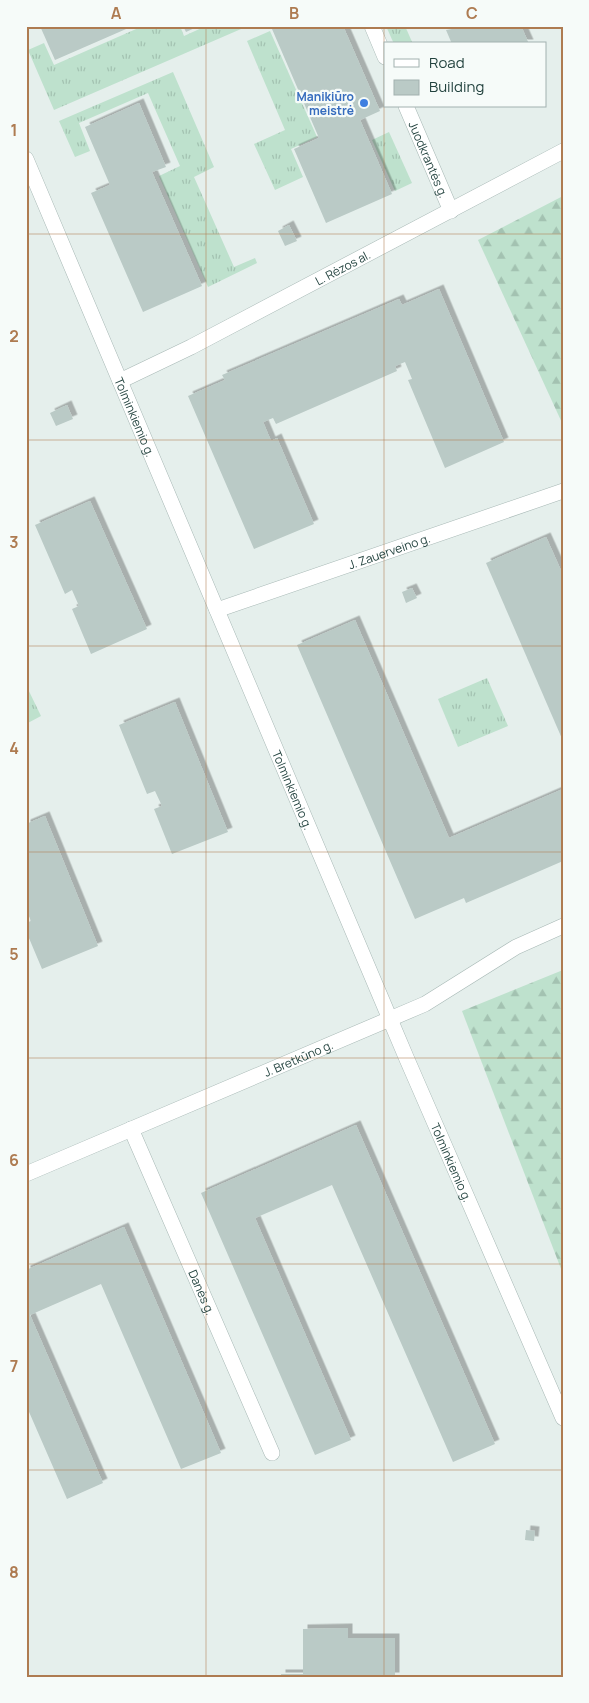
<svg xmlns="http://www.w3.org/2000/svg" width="589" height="1703" font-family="Manrope,sans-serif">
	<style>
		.grass { fill: url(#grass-tufts) }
		.forest { fill: url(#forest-firs) }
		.building { fill: #bacac6; filter: url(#shadow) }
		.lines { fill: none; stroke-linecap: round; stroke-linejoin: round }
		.street-casing { stroke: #a7b8b5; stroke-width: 16 }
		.street { stroke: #fff; stroke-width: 15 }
		.grid { fill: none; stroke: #ae7b51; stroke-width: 1; stroke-opacity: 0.55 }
		.shop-dot { fill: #3f7fe0; stroke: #f6fbf9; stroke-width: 2 }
		.labels { text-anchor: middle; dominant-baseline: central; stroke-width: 4.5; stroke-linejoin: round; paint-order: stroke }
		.shop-label { font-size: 12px; font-weight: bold; fill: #366cbe; stroke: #f6fbf9; text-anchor: end }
		.street-label { font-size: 12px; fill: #23433f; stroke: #f6fbf9 }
		.neatline { fill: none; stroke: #ae7b51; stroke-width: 2 }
		.grid-label { font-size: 16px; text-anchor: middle; font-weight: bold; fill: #ae7b51 }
	</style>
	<defs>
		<pattern id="grass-tufts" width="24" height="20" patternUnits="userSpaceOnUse" patternTransform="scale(1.25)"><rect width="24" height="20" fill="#bee1cd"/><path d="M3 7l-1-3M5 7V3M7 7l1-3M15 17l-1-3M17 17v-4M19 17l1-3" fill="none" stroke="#a3c2b1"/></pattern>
		<pattern id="forest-firs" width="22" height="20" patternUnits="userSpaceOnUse" patternTransform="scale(1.25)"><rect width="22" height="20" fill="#bee1cd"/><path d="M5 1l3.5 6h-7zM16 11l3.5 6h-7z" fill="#a3c2b1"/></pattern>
		<filter id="shadow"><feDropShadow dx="4.5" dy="-4.5" stdDeviation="0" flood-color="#0004"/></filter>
	</defs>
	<rect width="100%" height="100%" fill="#e5efec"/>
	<g class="grass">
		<path d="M 143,26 L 180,26 L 184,36 L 206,26 L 248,26 L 54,110 L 28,50 L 44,43 L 54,65 Z"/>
		<path d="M 386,26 L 405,26 L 413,44 L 394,44 Z"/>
		<path d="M 270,31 L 317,137 L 291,149 L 303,177 L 275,190 L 254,144 L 285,130 L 247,41 Z"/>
		<path d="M 173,72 L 214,167 L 194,177 L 234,267 L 255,258 L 257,263 L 208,287 L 159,176 L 180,166 L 148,93 L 79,123 L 90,151 L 75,157 L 59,121 Z"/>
		<path d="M 389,132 L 412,183 L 395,191 L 372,140 Z"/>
		<path d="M 487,678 L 508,726 L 458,747 L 438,699 Z"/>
		<path d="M 26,685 L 41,716 L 26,724 Z"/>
	</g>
	<g class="forest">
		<path d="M 563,196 L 563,425 L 478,240 Z"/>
		<path d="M 563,970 L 563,1274 L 462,1011 Z"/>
	</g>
	<g class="building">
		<path d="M 40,26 L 133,26 L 55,60 Z"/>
		<path d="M 183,26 L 199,26 L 186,32 Z"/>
		<path d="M 278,26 L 343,26 L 380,111 L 360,120 L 392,194 L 326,223 L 294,149 L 319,138 L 272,29 Z"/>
		<path d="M 451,26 L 521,26 L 529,44 L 452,44 L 446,30 L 452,29 Z"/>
		<path d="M 139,103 L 166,167 L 152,172 L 202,286 L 143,312 L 91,193 L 110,185 L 85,127 Z"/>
		<path d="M 289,225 L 297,241 L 285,246 L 278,231 Z"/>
		<path d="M 439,289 L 504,442 L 445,468 L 408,380 L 412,379 L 405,362 L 395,366 L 397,371 L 276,424 L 273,418 L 263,422 L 271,441 L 277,438 L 314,524 L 254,549 L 188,396 L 225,380 L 222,375 L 399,299 L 402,305 Z"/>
		<path d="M 67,405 L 73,419 L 56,426 L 50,413 Z"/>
		<path d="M 90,501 L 147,629 L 91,654 L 72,609 L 79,606 L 72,590 L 65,594 L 35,525 Z"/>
		<path d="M 546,537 L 563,575 L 563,741 L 486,563 Z"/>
		<path d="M 412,588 L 417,598 L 406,603 L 402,592 Z"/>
		<path d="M 355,620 L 449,838 L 563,789 L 563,861 L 466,903 L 464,898 L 415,919 L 297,645 Z"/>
		<path d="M 175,702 L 228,832 L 172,854 L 154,809 L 162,806 L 155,791 L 147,794 L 119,725 Z"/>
		<path d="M 45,816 L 98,946 L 42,969 L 26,931 L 26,923 L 31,921 L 26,909 L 26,824 Z"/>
		<path d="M 356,1125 L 495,1444 L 453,1462 L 332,1185 L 255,1218 L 351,1440 L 315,1455 L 201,1193 Z"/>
		<path d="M 124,1227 L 221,1453 L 181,1469 L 101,1284 L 30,1315 L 103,1483 L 67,1499 L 26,1405 L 26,1270 Z"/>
		<path d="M 526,1530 L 535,1531 L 534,1541 L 525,1540 Z"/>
		<path d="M 348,1628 L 348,1638 L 395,1638 L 395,1677 L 281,1677 L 281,1674 L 303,1674 L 303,1629 Z"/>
	</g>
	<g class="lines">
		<g class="street-casing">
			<g id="street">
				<path d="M 372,26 L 385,57"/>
				<path id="s1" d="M 406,106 L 451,211"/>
				<path id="s2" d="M 26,159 L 406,1057 L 563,1418"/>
				<path id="s3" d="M 120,381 L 191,347 L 563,151"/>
				<path id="s4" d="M 217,610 L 563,491"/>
				<path id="s5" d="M 131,1129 L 272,1453"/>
				<path id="s6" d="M 26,1174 L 425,1004 L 516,947 L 563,926"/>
			</g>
		</g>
		<use href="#street" class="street"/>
	</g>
	<path class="grid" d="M 206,26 L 206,1677M 384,26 L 384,1677M 26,234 L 563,234M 26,440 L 563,440M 26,646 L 563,646M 26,852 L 563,852M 26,1058 L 563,1058M 26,1264 L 563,1264M 26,1470 L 563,1470"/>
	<circle class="shop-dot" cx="364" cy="103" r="5"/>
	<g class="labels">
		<g class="shop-label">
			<text x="354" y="96">Manikiūro<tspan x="354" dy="14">meistrė</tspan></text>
		</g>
		<g class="street-label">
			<text stroke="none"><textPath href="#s1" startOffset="58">Juodkrantės g.</textPath></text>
			<text stroke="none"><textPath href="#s3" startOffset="250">L. Rėzos al.</textPath></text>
			<text stroke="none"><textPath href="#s2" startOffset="280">Tolminkiemio g.</textPath></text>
			<text stroke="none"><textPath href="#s4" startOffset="182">J. Zauerveino g.</textPath></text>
			<text stroke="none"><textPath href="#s2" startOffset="685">Tolminkiemio g.</textPath></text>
			<text stroke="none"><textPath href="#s6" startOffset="296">J. Bretkūno g.</textPath></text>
			<text stroke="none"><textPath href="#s2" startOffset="1090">Tolminkiemio g.</textPath></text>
			<text stroke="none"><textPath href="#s5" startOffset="178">Danės g.</textPath></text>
		</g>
	</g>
	<rect width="589" height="1703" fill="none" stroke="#f6fbf9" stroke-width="55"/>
	<rect x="384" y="42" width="162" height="65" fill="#f6fbf9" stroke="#a2b1af"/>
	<rect x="394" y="59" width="25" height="8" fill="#ffffff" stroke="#a2b1af"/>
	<text x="429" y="68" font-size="15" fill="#23433f">Road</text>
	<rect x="394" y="80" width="25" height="15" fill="#bacac6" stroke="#a2b1af"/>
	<text x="429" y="92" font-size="15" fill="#23433f">Building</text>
	<rect x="28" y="28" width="534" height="1648" class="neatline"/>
	<g class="grid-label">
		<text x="116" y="19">A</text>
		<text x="294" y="19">B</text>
		<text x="472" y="19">C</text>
		<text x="14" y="136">1</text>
		<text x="14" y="342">2</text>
		<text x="14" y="548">3</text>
		<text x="14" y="754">4</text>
		<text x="14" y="960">5</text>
		<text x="14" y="1166">6</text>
		<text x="14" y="1372">7</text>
		<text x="14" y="1578">8</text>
	</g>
</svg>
